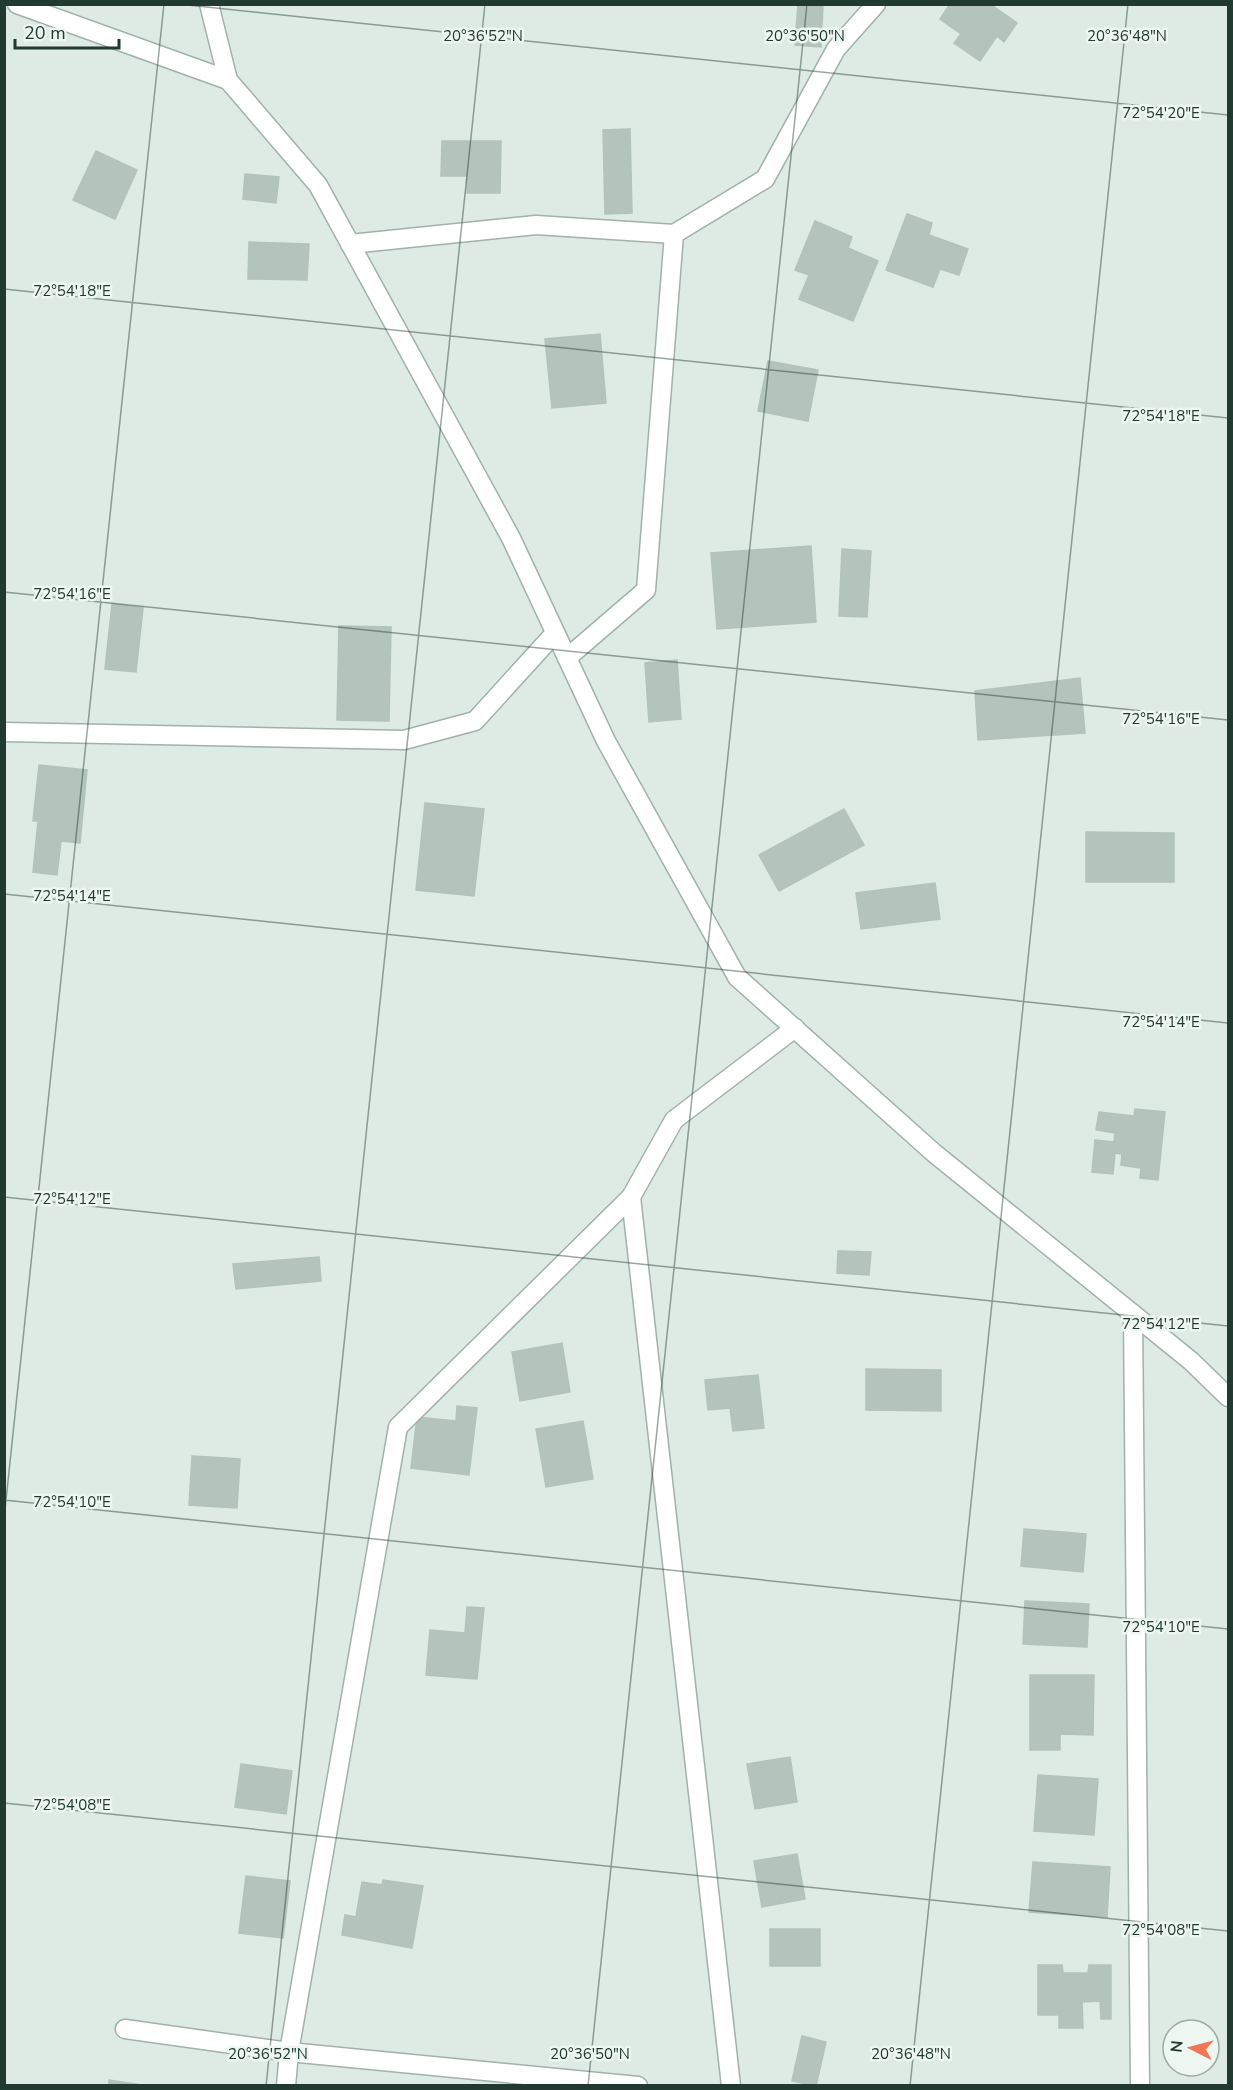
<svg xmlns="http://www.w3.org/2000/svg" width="1233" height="2090" font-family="'Nunito Sans',sans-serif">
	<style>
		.building { fill: #b4c4bd; stroke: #b1c3bb; stroke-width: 1.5 }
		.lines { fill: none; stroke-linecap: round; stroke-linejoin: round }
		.minor-casing { stroke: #a1b1ab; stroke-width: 21 }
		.minor { stroke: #fff; stroke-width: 18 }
		.ticks { fill: none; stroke: #203931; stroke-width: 1.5; stroke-opacity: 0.45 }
		.ticks-label { font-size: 15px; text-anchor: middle; fill: #203931; stroke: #eef6f2; stroke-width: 5; stroke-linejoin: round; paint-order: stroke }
	</style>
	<rect width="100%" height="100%" fill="#deeae4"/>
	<g class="building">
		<path d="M 798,4 L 823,4 L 821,47 L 795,45 Z"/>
		<path d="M 950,4 L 990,4 L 1017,23 L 1004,42 L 997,36 L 980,61 L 954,43 L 961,34 L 940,19 Z"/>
		<path d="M 630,129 L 632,213 L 605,214 L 603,130 Z"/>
		<path d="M 442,141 L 501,141 L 500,193 L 467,193 L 467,176 L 441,176 Z"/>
		<path d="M 96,151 L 137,170 L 115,219 L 73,200 Z"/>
		<path d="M 245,174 L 279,177 L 276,203 L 243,199 Z"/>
		<path d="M 907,214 L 932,223 L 929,235 L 968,249 L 959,275 L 940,269 L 933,287 L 886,270 Z"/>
		<path d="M 815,221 L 852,237 L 848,248 L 878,261 L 853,321 L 799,299 L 809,275 L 795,270 Z"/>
		<path d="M 249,242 L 309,244 L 307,280 L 248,279 Z"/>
		<path d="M 600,334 L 606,403 L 552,408 L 545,339 Z"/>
		<path d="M 768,361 L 818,370 L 808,421 L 758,411 Z"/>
		<path d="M 811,546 L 816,622 L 717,629 L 711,553 Z"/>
		<path d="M 842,549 L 871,551 L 867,617 L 839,616 Z"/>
		<path d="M 112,604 L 143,608 L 136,672 L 105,669 Z"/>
		<path d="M 339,626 L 391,627 L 389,721 L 337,720 Z"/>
		<path d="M 677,660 L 681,719 L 649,722 L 645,663 Z"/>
		<path d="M 1080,678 L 1085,733 L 978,740 L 975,691 Z"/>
		<path d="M 39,765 L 87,770 L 80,843 L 61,841 L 57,875 L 33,872 L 38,821 L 33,821 Z"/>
		<path d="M 425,803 L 484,809 L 474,896 L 416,890 Z"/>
		<path d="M 844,809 L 864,845 L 779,891 L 759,855 Z"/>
		<path d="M 1086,832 L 1174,833 L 1174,882 L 1086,882 Z"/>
		<path d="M 935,883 L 940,919 L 861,929 L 856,893 Z"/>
		<path d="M 1135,1109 L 1165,1112 L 1158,1180 L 1140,1178 L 1141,1168 L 1121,1165 L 1122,1154 L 1115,1153 L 1113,1174 L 1092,1172 L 1095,1140 L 1114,1142 L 1115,1133 L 1096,1130 L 1099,1112 L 1134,1116 Z"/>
		<path d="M 838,1251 L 871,1252 L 869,1275 L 837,1273 Z"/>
		<path d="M 319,1257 L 321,1281 L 236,1289 L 233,1264 Z"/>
		<path d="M 562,1343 L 570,1392 L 520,1401 L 512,1352 Z"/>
		<path d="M 866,1369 L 941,1370 L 941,1411 L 866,1410 Z"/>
		<path d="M 758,1375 L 764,1428 L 733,1431 L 730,1408 L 708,1410 L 705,1380 Z"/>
		<path d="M 457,1406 L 477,1408 L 469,1475 L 411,1468 L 417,1417 L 456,1421 Z"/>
		<path d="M 583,1421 L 593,1479 L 546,1487 L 536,1429 Z"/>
		<path d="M 192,1456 L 240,1459 L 237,1508 L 189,1505 Z"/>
		<path d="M 1024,1529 L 1086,1534 L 1083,1572 L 1021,1566 Z"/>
		<path d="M 1025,1601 L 1089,1604 L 1087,1647 L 1023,1644 Z"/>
		<path d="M 467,1607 L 484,1608 L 477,1679 L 426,1675 L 430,1630 L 465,1633 Z"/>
		<path d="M 1030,1675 L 1094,1675 L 1093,1735 L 1060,1734 L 1060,1750 L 1030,1750 Z"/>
		<path d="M 790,1757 L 797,1802 L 755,1809 L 747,1764 Z"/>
		<path d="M 241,1764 L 292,1771 L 286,1814 L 235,1807 Z"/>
		<path d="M 1038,1775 L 1098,1779 L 1094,1835 L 1034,1831 Z"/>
		<path d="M 797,1854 L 805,1899 L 762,1907 L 754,1861 Z"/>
		<path d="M 1033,1862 L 1110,1867 L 1107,1917 L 1029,1912 Z"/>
		<path d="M 246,1876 L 290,1881 L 283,1938 L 239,1933 Z"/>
		<path d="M 383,1880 L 423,1886 L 412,1948 L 342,1935 L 345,1915 L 356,1917 L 362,1882 L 382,1885 Z"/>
		<rect x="770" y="1929" width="50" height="37"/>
		<path d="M 1038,1965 L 1062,1965 L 1063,1973 L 1088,1973 L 1089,1965 L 1111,1965 L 1111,2019 L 1101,2019 L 1100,2001 L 1082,2002 L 1083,2028 L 1059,2028 L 1059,2015 L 1038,2015 Z"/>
		<path d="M 802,2036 L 826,2042 L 816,2086 L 792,2081 Z"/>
		<path d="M 109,2080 L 148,2086 L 109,2086 Z"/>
	</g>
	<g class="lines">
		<g class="minor-casing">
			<g id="minor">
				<path d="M 17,4 L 228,80"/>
				<path d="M 209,4 L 228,80 L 318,185 L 511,538 L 606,741 L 737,977 L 934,1153 L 1191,1361 L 1228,1397"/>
				<path d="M 674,234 L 765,179 L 836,49 L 876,4"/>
				<path d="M 350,244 L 536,225 L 674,234 L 646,590 L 567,658"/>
				<path d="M 4,732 L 404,740 L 475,721 L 555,633"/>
				<path d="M 631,1197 L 731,2086"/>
				<path d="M 1133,1314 L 1140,2086"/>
				<path d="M 125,2029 L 289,2052 L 638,2086"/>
				<path d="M 286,2086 L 289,2052 L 398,1427 L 631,1197 L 674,1120 L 795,1028"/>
			</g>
		</g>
		<use href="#minor" class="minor"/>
	</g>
	<path class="ticks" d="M 178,4 L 1228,115M 4,289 L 1228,418M 4,592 L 1228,720M 4,894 L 1228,1023M 4,1197 L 1228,1326M 4,1500 L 1228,1629M 4,1519 L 164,4M 4,1803 L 1228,1931M 266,2086 L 485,4M 588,2086 L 807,4M 910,2086 L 1128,4"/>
	<g class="ticks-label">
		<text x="483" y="41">20°36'52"N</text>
		<text x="805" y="41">20°36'50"N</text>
		<text x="1127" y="41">20°36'48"N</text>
		<text x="1161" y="118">72°54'20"E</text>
		<text x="72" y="296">72°54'18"E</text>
		<text x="1161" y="421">72°54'18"E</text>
		<text x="72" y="599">72°54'16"E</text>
		<text x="1161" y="724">72°54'16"E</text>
		<text x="72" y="901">72°54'14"E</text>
		<text x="1161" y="1027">72°54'14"E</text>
		<text x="72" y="1204">72°54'12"E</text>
		<text x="1161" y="1329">72°54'12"E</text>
		<text x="72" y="1507">72°54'10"E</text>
		<text x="1161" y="1632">72°54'10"E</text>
		<text x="72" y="1810">72°54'08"E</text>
		<text x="1161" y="1935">72°54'08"E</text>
		<text x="268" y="2059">20°36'52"N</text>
		<text x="590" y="2059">20°36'50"N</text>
		<text x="911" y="2059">20°36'48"N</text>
	</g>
	<rect width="1233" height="2090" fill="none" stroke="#203931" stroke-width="12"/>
	<g transform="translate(1191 2048) rotate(276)"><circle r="28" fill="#eef6f2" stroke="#9caaa5" stroke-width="1.5"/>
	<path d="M0-4.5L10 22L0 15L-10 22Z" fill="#f07656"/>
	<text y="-9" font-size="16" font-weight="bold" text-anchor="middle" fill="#203931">N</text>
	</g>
	<path d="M15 39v9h104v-9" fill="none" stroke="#203931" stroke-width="3"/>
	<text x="24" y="39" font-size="18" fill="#203931" stroke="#eef6f2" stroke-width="4.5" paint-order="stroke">20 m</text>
</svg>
